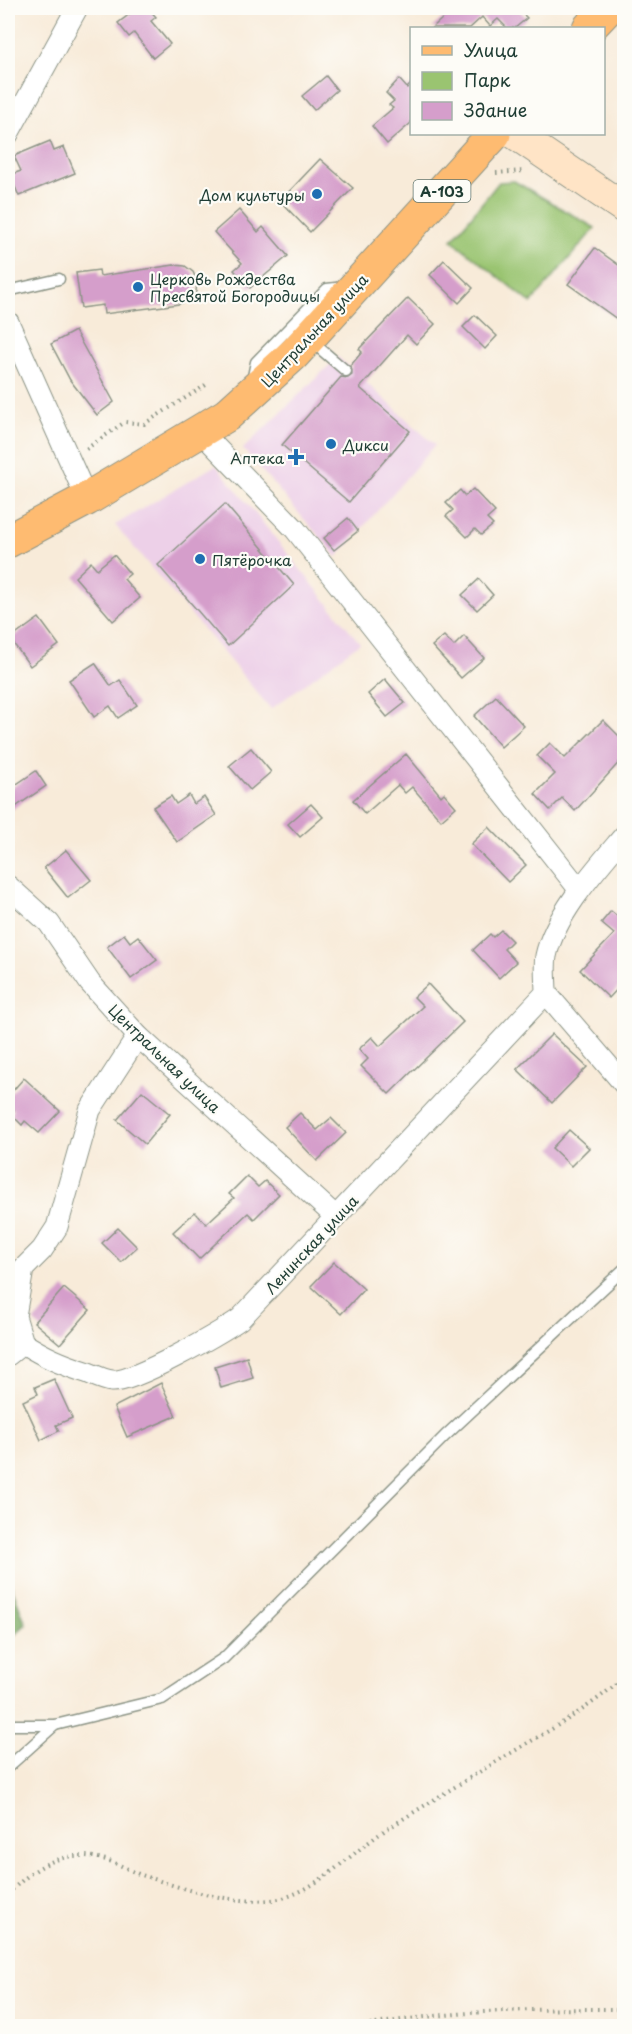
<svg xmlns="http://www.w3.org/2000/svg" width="632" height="2034" font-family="'Playpen Sans',sans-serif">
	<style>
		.built { fill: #edd0e8 }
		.green { fill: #9ac471; stroke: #5c8052; stroke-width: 1.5 }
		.forest { fill: #7baa63; stroke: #4d744c; stroke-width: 1.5 }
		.building { fill: #d59ecb }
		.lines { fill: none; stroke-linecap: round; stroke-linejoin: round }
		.lane-casing { stroke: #8c9486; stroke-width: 13 }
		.street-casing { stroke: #8c9486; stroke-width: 23 }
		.secondary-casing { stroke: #8c9486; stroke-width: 32 }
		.primary-casing { stroke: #8c9486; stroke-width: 35 }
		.path { stroke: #8c9486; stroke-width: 4; stroke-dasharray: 1.5 4.5; stroke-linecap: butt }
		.lane { stroke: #fff; stroke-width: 10 }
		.street { stroke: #fff; stroke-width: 21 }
		.secondary { stroke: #ffe4c6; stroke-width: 30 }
		.primary { stroke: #febb71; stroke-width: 33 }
		.poi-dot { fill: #1f6fb2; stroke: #fdfcf7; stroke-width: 2 }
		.labels { text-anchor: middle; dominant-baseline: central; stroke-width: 4.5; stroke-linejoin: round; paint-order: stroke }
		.shield { fill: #fdfcf7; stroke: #62766e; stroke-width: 1.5 }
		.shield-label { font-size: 14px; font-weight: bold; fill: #1f3d34 }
		.poi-label { font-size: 15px; fill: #1f3d34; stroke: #fdfcf7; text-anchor: start }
		.street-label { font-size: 15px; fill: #1f3d34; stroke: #fdfcf7 }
	</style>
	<rect width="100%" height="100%" fill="#fdfcf7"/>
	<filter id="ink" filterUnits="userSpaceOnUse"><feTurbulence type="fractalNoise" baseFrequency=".0167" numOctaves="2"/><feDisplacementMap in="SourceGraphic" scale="12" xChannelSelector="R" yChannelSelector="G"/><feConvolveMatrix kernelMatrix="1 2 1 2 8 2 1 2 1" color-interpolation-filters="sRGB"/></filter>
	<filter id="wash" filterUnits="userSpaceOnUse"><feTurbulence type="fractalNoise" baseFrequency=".008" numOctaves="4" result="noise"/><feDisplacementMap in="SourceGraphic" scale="24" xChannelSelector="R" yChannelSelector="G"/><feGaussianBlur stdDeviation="1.35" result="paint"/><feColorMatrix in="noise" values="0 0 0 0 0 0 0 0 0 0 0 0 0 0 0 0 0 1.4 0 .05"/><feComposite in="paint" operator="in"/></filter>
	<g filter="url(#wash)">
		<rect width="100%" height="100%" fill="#f8ebd9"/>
		<g class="built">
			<path d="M 338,357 L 435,445 L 337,557 L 243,449 Z"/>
			<path d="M 216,465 L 360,643 L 271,709 L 115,525 Z"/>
		</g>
		<path class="green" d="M 514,181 L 595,228 L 531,303 L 452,240 L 499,182 Z"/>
		<path class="forest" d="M 8,1577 L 26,1624 L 8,1641 Z"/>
		<g id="blocks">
			<g class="building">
				<path d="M 138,8 L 148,8 L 156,17 L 151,21 L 170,44 L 153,58 L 134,33 L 129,37 L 118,23 Z"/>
				<path d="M 435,8 L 517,8 L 527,18 L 515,28 L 507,28 L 498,19 L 490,26 L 482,17 L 470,28 L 432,28 L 444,17 Z"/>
				<path d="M 326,76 L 337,90 L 314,110 L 302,96 Z"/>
				<path d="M 399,79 L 407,88 L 411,84 L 411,123 L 387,144 L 372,126 L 393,108 L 389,105 L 394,101 L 386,93 Z"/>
				<path d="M 50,141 L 54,151 L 64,147 L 75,173 L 19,196 L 10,175 L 21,171 L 14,156 Z"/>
				<path d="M 320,159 L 353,188 L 310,232 L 280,201 Z"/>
				<path d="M 239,210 L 258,232 L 263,227 L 288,256 L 250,288 L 234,270 L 242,263 L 214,232 Z"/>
				<path d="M 595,248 L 624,269 L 624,324 L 568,284 Z"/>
				<path d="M 444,260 L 473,288 L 459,303 L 430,275 Z"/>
				<path d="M 174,265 L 185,266 L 193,272 L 197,281 L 196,292 L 189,300 L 179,304 L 104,314 L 103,305 L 81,308 L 76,273 L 99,270 L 100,276 Z"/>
				<path d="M 408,298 L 435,324 L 416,344 L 407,335 L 360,388 L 410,431 L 349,502 L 282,445 L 341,377 L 348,378 L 352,375 L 351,365 L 362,352 L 359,349 Z"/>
				<path d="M 475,315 L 497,336 L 485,349 L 463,327 Z"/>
				<path d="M 75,331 L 114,402 L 97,415 L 70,380 L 51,344 Z"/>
				<path d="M 473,489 L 495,512 L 487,519 L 493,525 L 481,535 L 475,529 L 467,537 L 446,516 L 453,510 L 446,503 L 460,490 L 465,496 Z"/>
				<path d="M 225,504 L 294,585 L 228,646 L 158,565 Z"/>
				<path d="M 348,518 L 358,531 L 334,550 L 324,538 Z"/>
				<path d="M 114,555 L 130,574 L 124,579 L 140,598 L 113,621 L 75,577 L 91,562 L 97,569 Z"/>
				<path d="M 479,579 L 493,595 L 477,610 L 462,595 Z"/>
				<path d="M 39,618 L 59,645 L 30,666 L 10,639 Z"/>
				<path d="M 444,636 L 454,646 L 464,636 L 484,658 L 461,678 L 432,646 Z"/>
				<path d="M 95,663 L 111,686 L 120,680 L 137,705 L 118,718 L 110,706 L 94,717 L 69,680 Z"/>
				<path d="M 385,679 L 405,703 L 387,717 L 368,694 Z"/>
				<path d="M 496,696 L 524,726 L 501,747 L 474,716 Z"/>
				<path d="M 603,720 L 624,741 L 624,757 L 575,811 L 562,798 L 550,810 L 535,794 L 555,774 L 537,756 L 550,743 L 565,758 Z"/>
				<path d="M 251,748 L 271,772 L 250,790 L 229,766 Z"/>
				<path d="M 406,754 L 441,796 L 444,793 L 456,807 L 441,820 L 412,787 L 405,793 L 398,785 L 365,814 L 353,800 Z"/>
				<path d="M 36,771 L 46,786 L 8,812 L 8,790 Z"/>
				<path d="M 189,795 L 194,804 L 204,797 L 216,815 L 177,842 L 153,807 L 171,796 L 176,804 Z"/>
				<path d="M 311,804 L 323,817 L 300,837 L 288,824 Z"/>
				<path d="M 489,827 L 526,865 L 508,882 L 471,844 Z"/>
				<path d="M 66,850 L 91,880 L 68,898 L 44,868 Z"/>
				<path d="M 611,911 L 624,922 L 624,982 L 609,998 L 580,970 L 614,934 L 601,923 Z"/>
				<path d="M 501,930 L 512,941 L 504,949 L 516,962 L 499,978 L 473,950 L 490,934 L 493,937 Z"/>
				<path d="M 124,934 L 130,942 L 138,936 L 157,960 L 131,979 L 107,947 Z"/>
				<path d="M 428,984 L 463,1022 L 389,1094 L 361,1066 L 368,1059 L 359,1049 L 372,1037 L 380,1046 L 423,1006 L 414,997 Z"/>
				<path d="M 552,1034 L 587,1067 L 552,1103 L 517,1069 Z"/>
				<path d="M 24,1078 L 60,1111 L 39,1133 L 25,1121 L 22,1125 L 11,1114 L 14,1110 L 8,1104 L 8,1096 Z"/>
				<path d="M 142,1091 L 170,1114 L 145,1144 L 117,1120 Z"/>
				<path d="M 300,1113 L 317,1130 L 331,1118 L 346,1133 L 317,1161 L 285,1127 Z"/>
				<path d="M 569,1130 L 589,1148 L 571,1166 L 552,1148 Z"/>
				<path d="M 247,1176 L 258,1187 L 265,1181 L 279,1194 L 254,1219 L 248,1213 L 199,1259 L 173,1232 L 195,1212 L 206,1224 L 234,1198 L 229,1194 Z"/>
				<path d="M 118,1228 L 137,1247 L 121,1262 L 102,1243 Z"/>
				<path d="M 334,1262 L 364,1289 L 341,1314 L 311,1286 Z"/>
				<path d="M 64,1288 L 90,1310 L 60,1344 L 34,1322 Z"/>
				<path d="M 247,1357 L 253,1378 L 221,1388 L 215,1367 Z"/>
				<path d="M 54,1379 L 72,1418 L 56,1425 L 59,1431 L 41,1440 L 23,1401 L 38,1394 L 35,1387 Z"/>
				<path d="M 161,1383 L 176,1416 L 127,1437 L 114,1407 Z"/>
			</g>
		</g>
	</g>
	<g filter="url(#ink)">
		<use href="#blocks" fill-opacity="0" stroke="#8c9486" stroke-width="1.5"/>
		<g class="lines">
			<g class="lane-casing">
				<g id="lane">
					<path d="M 8,291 L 59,279"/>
					<path d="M 310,340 L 346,371"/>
					<path d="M 252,381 L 256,362 L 327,289 L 344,287"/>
					<path d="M 8,1725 L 55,1725 L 162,1699 L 224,1658 L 445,1436 L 624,1269"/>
					<path d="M 8,1767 L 55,1725"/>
				</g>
			</g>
			<g class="street-casing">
				<g id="street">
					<path d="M 8,134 L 77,8"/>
					<path d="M 8,322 L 87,499"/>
					<path d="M 201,432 L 295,529 L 579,889"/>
					<path d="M 8,886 L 49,923 L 90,983 L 138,1036 L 336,1217"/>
					<path d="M 546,993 L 624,1084"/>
					<path d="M 23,1343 C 45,1357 61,1364 86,1372 C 94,1375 103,1380 112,1381 C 132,1384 221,1332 240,1319 L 546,993 C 546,982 544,967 546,956 C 555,914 597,868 624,836"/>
					<path d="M 23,1343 L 15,1316 L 23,1269 L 42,1250 L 57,1227 L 90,1110 L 138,1036"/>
					<path d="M 8,1355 L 23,1343"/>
				</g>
			</g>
			<g class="secondary-casing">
				<path id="secondary" d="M 515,134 L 624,208"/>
			</g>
			<g class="primary-casing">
				<g id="primary">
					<path d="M 589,28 L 608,8"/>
					<path d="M 8,541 L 87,499 L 227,415 L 294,354 L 494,134"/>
				</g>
			</g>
			<g class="path">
				<path d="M 496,173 L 524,171"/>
				<path d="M 86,449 L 125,422 L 144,424 L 206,385"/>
				<path d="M 8,1894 C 38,1863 68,1846 112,1862 C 123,1866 134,1873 145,1876 C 186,1890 235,1906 278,1899 C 317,1892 358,1846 392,1826 C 433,1800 474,1775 516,1750 C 555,1727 590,1708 624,1677"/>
				<path d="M 364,2026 C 451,2010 537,2009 624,2009"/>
			</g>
			<use href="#lane" class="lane"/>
			<use href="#street" class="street"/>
			<use href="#secondary" class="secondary"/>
			<use href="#primary" class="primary"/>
		</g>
	</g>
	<g class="poi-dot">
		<circle cx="317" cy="194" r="6"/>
		<circle cx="138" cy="287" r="6"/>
		<circle cx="331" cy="444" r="6"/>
		<path d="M293 448h6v6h6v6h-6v6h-6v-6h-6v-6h6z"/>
		<circle cx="200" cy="559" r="6"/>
	</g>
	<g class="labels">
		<rect class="shield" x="413.5" y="180" width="57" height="22" rx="4.5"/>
		<g class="shield-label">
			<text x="442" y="191">А-103</text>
		</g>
		<g class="poi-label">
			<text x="305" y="194" text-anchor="end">Дом культуры</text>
			<text x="150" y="278">Церковь Рождества<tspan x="150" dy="17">Пресвятой Богородицы</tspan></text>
			<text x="343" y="444">Дикси</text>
			<text x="284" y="457" text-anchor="end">Аптека</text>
			<text x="212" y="559">Пятёрочка</text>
		</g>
		<g class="street-label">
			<text transform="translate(314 330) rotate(-47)">Центральная улица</text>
			<text transform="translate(165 1058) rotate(44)">Центральная улица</text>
			<text transform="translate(311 1244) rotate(-47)">Ленинская улица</text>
		</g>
	</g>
	<rect width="632" height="2034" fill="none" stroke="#fdfcf7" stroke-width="30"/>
	<rect x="410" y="27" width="195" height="108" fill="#fdfcf7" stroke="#a4b0a9" stroke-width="1.5"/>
	<rect x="422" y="46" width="30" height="9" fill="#febb71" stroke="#a4b0a9" stroke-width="1.5"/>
	<text x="464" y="57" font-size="18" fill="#1f3d34">Улица</text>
	<rect x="422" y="72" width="30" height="18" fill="#9ac471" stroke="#a4b0a9" stroke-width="1.5"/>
	<text x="464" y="87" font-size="18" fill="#1f3d34">Парк</text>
	<rect x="422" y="102" width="30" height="18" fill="#d59ecb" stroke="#a4b0a9" stroke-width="1.5"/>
	<text x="464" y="117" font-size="18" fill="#1f3d34">Здание</text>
</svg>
